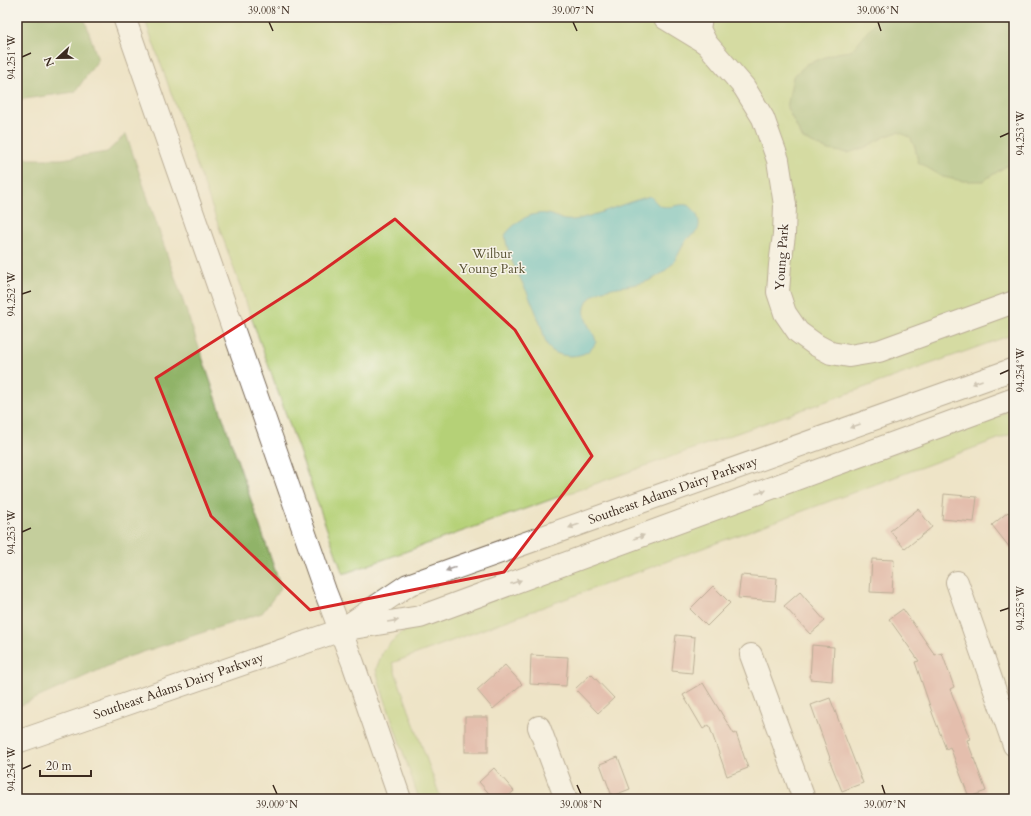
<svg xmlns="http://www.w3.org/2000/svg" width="1031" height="816" font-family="Cardo,serif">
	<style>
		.green { fill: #b5d177; stroke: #787e4a }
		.forest { fill: #90b368; stroke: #666e43 }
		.water { fill: #52bfca; stroke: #467474 }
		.building { fill: #d7918f }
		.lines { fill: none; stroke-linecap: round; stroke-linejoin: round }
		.minor-casing { stroke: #7a6b59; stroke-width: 24 }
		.major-casing { stroke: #7a6b59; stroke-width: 24 }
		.minor { stroke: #fff; stroke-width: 22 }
		.major { stroke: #fff; stroke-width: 22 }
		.oneway { fill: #a79f9a }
		.marked { fill: none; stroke: #d62828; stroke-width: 3; stroke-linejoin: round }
		.ticks { fill: none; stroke: #3b2a1e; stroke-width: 1.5 }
		.labels { text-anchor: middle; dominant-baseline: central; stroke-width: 3; stroke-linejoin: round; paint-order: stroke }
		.park-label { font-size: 13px; fill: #5a5434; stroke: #f7f3e8 }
		.street-label { font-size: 13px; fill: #3b2a1e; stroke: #f7f3e8 }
		.neatline { fill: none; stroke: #3b2a1e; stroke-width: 1.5 }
		.ticks-label { font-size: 10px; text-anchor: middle; fill: #3b2a1e }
	</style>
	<rect width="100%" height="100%" fill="#f7f3e8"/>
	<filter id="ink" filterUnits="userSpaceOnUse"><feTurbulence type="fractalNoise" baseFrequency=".025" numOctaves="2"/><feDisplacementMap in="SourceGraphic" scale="8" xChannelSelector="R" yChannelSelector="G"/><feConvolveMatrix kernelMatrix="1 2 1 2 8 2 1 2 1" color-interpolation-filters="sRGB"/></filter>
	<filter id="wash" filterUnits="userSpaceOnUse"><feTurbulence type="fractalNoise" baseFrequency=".012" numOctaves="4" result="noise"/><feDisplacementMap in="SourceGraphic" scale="16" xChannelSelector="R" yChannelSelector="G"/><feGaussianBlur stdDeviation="0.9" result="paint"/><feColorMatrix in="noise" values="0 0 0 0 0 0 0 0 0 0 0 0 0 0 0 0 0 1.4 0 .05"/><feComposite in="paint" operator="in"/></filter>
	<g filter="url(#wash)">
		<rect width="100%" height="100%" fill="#eee4c7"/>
		<g class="green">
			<path d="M 144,17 L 1014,17 L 1014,334 L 343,574 Z"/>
			<path d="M 1014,409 L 1014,433 L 392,663 L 441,799 L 419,799 L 380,685 L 376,669 L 383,651 L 392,641 L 401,633 L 412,628 Z"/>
		</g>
		<g class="forest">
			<path d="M 17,17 L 84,17 L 98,60 L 75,92 L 17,100 Z"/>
			<path d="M 886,17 L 1005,17 L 1011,28 L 1014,49 L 1014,161 L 983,181 L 963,181 L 943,177 L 918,162 L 915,147 L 910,137 L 898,132 L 884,137 L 866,147 L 848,153 L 828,150 L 803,139 L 787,108 L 793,77 L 807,64 L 836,53 L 851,51 L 878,19 Z"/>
			<path d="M 126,134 L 281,588 L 262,613 L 128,657 L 17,707 L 17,150 L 28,159 L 62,159 L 107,152 Z"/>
		</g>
		<path class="water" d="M 650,196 C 654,199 657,205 661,206 C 672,210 685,199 693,209 C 697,213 700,221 699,226 C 698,234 692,234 687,239 C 683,244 681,250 678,255 C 672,267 660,276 648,281 C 634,286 618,286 603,290 C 589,295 580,307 587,322 C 590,330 595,334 596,342 C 594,345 593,348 590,350 C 580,358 560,358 550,349 C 545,343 544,336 542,329 C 539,321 536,312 532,303 C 523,281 508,261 505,235 C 514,223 530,211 547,214 C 552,214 556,217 561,219 C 567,221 574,220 579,219 C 604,213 626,202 650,196 Z"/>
		<g id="blocks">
			<g class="building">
				<path d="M 944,494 L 977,497 L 974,522 L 942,519 Z"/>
				<path d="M 918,509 L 932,527 L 905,549 L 890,531 Z"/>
				<path d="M 1008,512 L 1014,519 L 1014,553 L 992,525 Z"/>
				<path d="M 872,559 L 894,560 L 892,593 L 870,592 Z"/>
				<path d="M 741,575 L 777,578 L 775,601 L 738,598 Z"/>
				<path d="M 713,586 L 730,603 L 707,626 L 690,609 Z"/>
				<path d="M 800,592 L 825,621 L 810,634 L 784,606 Z"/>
				<path d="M 903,609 L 935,655 L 942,653 L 954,687 L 950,689 L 970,739 L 967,740 L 986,791 L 969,797 L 950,747 L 946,749 L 933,715 L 915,662 L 919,661 L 889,619 Z"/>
				<path d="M 676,635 L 695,637 L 692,673 L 672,671 Z"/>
				<path d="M 812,645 L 834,647 L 832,681 L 810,679 Z"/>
				<path d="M 531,655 L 568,657 L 566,686 L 530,684 Z"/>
				<path d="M 505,665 L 522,684 L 493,709 L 477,690 Z"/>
				<path d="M 591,674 L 614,698 L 598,713 L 575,689 Z"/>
				<path d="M 703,683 L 734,734 L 736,733 L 748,768 L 727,776 L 709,725 L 703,729 L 683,695 Z"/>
				<path d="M 830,698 L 863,783 L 842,791 L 829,759 L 830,758 L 811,705 Z"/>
				<rect x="465" y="717" width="23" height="35"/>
				<path d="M 618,757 L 630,789 L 612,796 L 600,764 Z"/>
				<path d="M 494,768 L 514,791 L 505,799 L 494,799 L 479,782 Z"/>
			</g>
		</g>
	</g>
	<g filter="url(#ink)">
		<use href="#blocks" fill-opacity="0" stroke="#7a6b59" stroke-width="1"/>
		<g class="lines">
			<g class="minor-casing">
				<g id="minor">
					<path d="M 701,17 L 699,29 L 706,43 L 744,87 L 763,118 L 778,160 L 785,205 L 784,235 L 780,265 L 778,292 L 785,313 L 798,332 L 816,345 L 831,353 L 849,356 L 879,351 L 1014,302"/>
					<path d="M 665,18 L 706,43"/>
					<path d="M 957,582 L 1014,745"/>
					<path d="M 751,655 L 804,799"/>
					<path d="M 539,727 L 566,799"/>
				</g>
			</g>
			<g class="major-casing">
				<g id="major">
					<path d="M 124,17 L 325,591 L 353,663 L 400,799"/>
					<path id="s1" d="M 347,626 L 408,585 L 1014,369"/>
					<path id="s2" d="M 17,742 L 341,630 L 420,617 L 1014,399"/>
				</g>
			</g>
			<use href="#minor" class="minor"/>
			<use href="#major" class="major"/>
		</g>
		<defs><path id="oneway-solid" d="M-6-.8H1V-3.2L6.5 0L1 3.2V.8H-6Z"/></defs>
		<g class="oneway">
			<use href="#oneway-solid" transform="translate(977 382) rotate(160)"/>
			<use href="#oneway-solid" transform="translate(855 426) rotate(160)"/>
			<use href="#oneway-solid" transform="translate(761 492) rotate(-20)"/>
			<use href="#oneway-solid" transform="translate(574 526) rotate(160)"/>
			<use href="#oneway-solid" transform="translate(639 537) rotate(-20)"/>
			<use href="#oneway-solid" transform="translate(451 569) rotate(160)"/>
			<use href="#oneway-solid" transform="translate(516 582) rotate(-20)"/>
			<use href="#oneway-solid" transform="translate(393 621) rotate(-9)"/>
		</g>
	</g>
	<path d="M0 0H1031V816H0ZM 395,219 L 515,330 L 592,456 L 504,572 L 310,610 L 211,516 L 156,378 L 308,281 Z" fill="#eee4c7" fill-opacity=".55" fill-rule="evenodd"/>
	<path class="marked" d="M 395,219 L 515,330 L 592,456 L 504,572 L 310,610 L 211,516 L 156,378 L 308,281 Z"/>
	<path class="ticks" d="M 269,22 L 273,31M 573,22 L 577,31M 878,22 L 881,31M 22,57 L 31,53M 1000,137 L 1009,133M 22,294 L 31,291M 1000,374 L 1009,370M 22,532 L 31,528M 1000,611 L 1009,608M 22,769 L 31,765M 273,785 L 277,794M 577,785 L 581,794M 882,785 L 885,794"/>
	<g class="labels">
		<g class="park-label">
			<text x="492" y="254">Wilbur<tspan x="492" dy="15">Young Park</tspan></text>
		</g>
		<g class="street-label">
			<text transform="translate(782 257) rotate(-86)">Young Park</text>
			<text stroke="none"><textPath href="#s1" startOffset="355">Southeast Adams Dairy Parkway</textPath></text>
			<text stroke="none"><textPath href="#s2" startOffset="171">Southeast Adams Dairy Parkway</textPath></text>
		</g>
	</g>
	<rect width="1031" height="816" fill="none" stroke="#f7f3e8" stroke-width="44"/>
	<g transform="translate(58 58) rotate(248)" stroke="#f7f3e8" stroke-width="3" paint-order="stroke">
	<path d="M0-3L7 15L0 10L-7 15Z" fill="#3b2a1e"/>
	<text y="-6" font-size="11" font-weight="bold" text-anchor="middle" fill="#3b2a1e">N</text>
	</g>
	<path d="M40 770v6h51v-6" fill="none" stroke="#3b2a1e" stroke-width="2"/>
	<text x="46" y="770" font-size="12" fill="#3b2a1e" stroke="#f7f3e8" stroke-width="3" paint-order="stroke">20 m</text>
	<rect x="22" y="22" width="987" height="772" class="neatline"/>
	<g class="ticks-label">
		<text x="269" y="14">39.008°N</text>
		<text x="573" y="14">39.007°N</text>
		<text x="878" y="14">39.006°N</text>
		<text transform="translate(11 57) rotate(-90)" y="4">94.251°W</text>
		<text transform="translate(1020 133) rotate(-90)" y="4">94.253°W</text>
		<text transform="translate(11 294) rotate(-90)" y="4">94.252°W</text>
		<text transform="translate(1020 370) rotate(-90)" y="4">94.254°W</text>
		<text transform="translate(11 532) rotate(-90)" y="4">94.253°W</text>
		<text transform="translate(1020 608) rotate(-90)" y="4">94.255°W</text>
		<text transform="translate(11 769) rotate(-90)" y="4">94.254°W</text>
		<text x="277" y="808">39.009°N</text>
		<text x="581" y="808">39.008°N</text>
		<text x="885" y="808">39.007°N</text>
	</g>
</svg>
